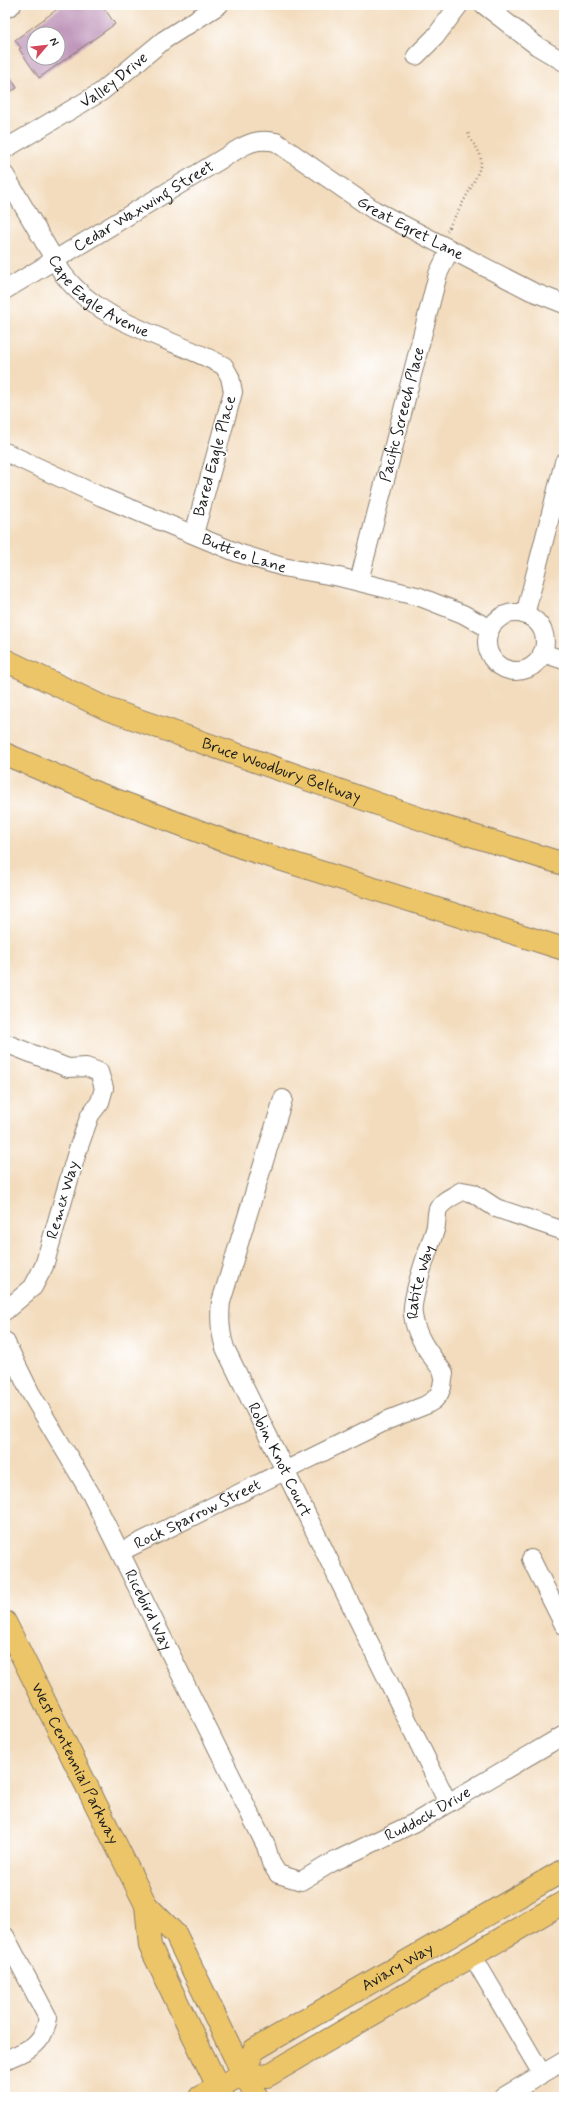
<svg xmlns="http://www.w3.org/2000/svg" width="569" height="2102" font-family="Mynerve,sans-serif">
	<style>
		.building { fill: #c097bb; fill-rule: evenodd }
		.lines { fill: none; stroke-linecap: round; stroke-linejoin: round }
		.minor-casing { stroke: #887c6c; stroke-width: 20 }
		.major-casing { stroke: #887c6c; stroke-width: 24 }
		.highway-casing { stroke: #887c6c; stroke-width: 24 }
		.path { stroke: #887c6c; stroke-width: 2.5; stroke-dasharray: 1 3; stroke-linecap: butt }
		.minor { stroke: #fff; stroke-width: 18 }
		.major { stroke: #edc569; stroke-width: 22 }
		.highway { stroke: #edc569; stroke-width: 22 }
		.labels { text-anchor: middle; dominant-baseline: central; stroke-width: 3.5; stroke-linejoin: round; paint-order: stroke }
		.street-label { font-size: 16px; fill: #1c1c1c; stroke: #fff }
	</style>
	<rect width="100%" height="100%" fill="#fff"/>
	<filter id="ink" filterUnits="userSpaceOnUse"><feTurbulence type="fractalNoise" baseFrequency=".025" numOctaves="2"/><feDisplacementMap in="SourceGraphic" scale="8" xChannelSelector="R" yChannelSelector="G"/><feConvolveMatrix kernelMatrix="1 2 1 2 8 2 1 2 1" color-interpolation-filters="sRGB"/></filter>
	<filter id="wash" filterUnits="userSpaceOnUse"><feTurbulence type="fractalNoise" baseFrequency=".012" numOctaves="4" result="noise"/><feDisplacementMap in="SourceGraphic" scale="16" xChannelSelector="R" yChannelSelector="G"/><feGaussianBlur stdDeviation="0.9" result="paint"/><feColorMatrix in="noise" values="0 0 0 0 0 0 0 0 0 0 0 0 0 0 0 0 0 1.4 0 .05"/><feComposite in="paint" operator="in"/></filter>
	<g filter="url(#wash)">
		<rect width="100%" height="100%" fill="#f3dcbd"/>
		<g id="blocks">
			<g class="building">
				<path d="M 63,5 L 102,5 L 115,24 L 39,78 L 19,49 L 21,48 L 15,40 ZM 34,34 L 58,34 L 58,58 L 34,58 Z"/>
				<path d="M 5,68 L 17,88 L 5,95 Z"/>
			</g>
		</g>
	</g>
	<g filter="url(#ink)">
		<use href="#blocks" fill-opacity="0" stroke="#887c6c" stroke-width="1"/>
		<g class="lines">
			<g class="minor-casing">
				<g id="minor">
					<path d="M 484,5 L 537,46 L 564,62"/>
					<path d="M 5,9 L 12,5"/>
					<path d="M 416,56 L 435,37 L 459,5"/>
					<path id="s1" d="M 5,149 L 101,92 L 164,40 L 219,5"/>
					<path id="s2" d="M 5,175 L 63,274 C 101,325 171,337 224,366 L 230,377 L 233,392 L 194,534"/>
					<path id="s3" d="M 5,290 L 240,148 C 253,141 262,139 276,142 L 374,210 L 531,291 L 564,304"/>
					<path id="s4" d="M 5,452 L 102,497 L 238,553 L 283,567 L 339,577 L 420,597 L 463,614 L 490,629"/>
					<path id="s5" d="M 359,581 L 438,274 L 450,249"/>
					<circle cx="516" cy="642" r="29"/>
					<path d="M 525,615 L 564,462"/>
					<path d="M 542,653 L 564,660"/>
					<path d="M 5,1043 L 68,1068 L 86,1067 L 99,1072 L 104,1088 L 100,1102 L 90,1115 L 77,1152 L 44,1266 L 33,1287 L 5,1311"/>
					<path id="s6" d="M 283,1099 L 221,1302 C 219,1319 220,1332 225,1348 L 448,1803"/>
					<path id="s7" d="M 5,1341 L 30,1392 L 92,1496 L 266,1846 L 271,1863 L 278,1874 L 301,1881 L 331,1863 L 414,1823 L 564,1735"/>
					<path id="s8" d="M 120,1552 L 388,1420 L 426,1405 L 434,1400 L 439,1394 L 442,1387 L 444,1373 C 431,1355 416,1338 413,1315 C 410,1299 429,1248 435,1230 C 437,1224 436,1215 438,1209 C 443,1200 454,1196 462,1191 L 473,1193 L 496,1208 L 564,1231"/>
					<path d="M 531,1559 L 564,1625"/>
					<path d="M 5,1936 L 48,2018 C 43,2046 28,2050 5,2060"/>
					<path d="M 472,1955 L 542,2074"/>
					<path d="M 503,2097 L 564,2061"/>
				</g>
			</g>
			<g class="major-casing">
				<g id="major">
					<path id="s9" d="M 5,1622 L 146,1905 L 176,1935 L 243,2074 L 257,2097"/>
					<path d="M 146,1905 L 150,1946 L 223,2097"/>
					<path id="s10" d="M 243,2074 L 254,2050 L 564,1870"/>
					<path d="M 200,2097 L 243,2074 L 267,2076 L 564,1902"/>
				</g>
			</g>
			<g class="highway-casing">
				<g id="highway">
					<path id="s11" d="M 5,660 L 107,709 L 435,824 L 564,864"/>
					<path d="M 5,754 L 94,792 L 241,847 L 564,949"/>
				</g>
			</g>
			<path class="path" d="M 447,231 C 454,217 481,174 481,161 C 481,148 469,143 468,131"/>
			<use href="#minor" class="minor"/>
			<use href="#major" class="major"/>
			<use href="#highway" class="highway"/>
		</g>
	</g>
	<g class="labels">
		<g class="street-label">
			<text stroke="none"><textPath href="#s1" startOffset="129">Valley Drive</textPath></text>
			<text stroke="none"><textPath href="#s3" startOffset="162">Cedar Waxwing Street</textPath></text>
			<text stroke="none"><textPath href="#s3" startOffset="472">Great Egret Lane</textPath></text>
			<text stroke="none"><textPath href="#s2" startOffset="157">Cape Eagle Avenue</textPath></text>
			<text stroke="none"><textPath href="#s5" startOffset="172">Pacific Screech Place</textPath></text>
			<text transform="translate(215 456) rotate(-75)">Bared Eagle Place</text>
			<text stroke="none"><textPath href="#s4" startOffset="260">Butteo Lane</textPath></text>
			<text stroke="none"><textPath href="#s11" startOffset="298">Bruce Woodbury Beltway</textPath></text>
			<text transform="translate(63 1200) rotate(-74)">Remex Way</text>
			<text stroke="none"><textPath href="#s8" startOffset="479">Ratite Way</textPath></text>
			<text stroke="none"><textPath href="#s6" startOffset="383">Robin Knot Court</textPath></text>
			<text stroke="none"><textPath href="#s8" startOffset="86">Rock Sparrow Street</textPath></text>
			<text stroke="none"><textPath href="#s7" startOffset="305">Ricebird Way</textPath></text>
			<text stroke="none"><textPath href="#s9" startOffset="158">West Centennial Parkway</textPath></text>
			<text stroke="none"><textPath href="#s7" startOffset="767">Ruddock Drive</textPath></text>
			<text stroke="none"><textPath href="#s10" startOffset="192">Aviary Way</textPath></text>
		</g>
	</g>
	<rect width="569" height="2102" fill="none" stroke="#fff" stroke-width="20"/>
	<g transform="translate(46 46) rotate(62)"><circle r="19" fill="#ffffff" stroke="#a4a4a4"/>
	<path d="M0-3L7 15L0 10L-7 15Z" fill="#d1495b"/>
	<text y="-6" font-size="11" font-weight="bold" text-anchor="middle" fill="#1c1c1c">N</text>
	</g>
</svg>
